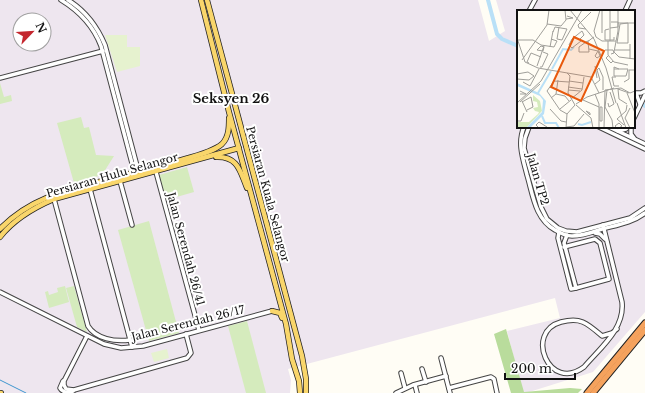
<svg xmlns="http://www.w3.org/2000/svg" width="645" height="393" font-family="'Libre Baskerville',serif">
	<style>
		.industrial { fill: #eee6ef; fill-rule: evenodd }
		.green { fill: #d5ebbd }
		.forest { fill: #b9dc9c }
		.pitch { fill: #e6f2cf }
		.lines { fill: none; stroke-linecap: round; stroke-linejoin: round }
		.stream { stroke: #3f96cf; stroke-width: 1 }
		.river { stroke: #b9e0f7; stroke-width: 4 }
		.minor-casing { stroke: #444; stroke-width: 5.5 }
		.major-casing { stroke: #222; stroke-width: 6 }
		.highway-casing { stroke: #222; stroke-width: 7 }
		.minor { stroke: #fff; stroke-width: 3.5 }
		.major { stroke: #f9d66b; stroke-width: 4.5 }
		.highway { stroke: #f5a25d; stroke-width: 5 }
		.labels { text-anchor: middle; dominant-baseline: central; stroke-width: 4; stroke-linejoin: round; paint-order: stroke }
		.street-label { font-size: 11px; fill: #111; stroke: #fff }
		.quarter-label { font-size: 13px; font-weight: bold; fill: #111; stroke: #fff }
		.inset-river { fill: none; stroke: #b9e0f7; stroke-width: 2 }
		.inset-road { fill: none; stroke: #a09f9a; stroke-width: 1 }
		.view { fill: #e8590c; fill-opacity: 0.15; stroke: #e8590c; stroke-width: 2 }
		.inset-edge { fill: none; stroke: #111; stroke-width: 2 }
	</style>
	<rect width="100%" height="100%" fill="#fffdf5"/>
	<path class="industrial" d="M 0,0 L 478,0 L 489,41 L 505,31 L 496,0 L 645,0 L 645,312 L 593,372 L 526,393 L 523,393 L 507,331 L 560,318 L 555,298 L 288,369 L 291,380 L 290,393 L 0,393 ZM 518,11 L 634,11 L 634,127 L 518,127 ZM 20,20 L 44,20 L 44,44 L 20,44 Z"/>
	<g class="green">
		<path d="M 0,83 L 4,97 L 11,95 L 12,101 L 0,104 Z"/>
		<path d="M 81,117 L 84,128 L 89,127 L 96,155 L 114,156 L 102,175 L 74,183 L 57,123 Z"/>
		<path d="M 187,167 L 194,192 L 166,200 L 159,175 Z"/>
		<path d="M 149,221 L 179,333 L 149,341 L 118,230 Z"/>
		<path d="M 65,286 L 69,302 L 49,308 L 45,292 L 48,291 L 49,295 L 58,292 L 57,288 Z"/>
		<path d="M 74,286 L 87,332 L 77,327 L 66,288 Z"/>
		<path d="M 247,321 L 266,393 L 246,393 L 228,326 Z"/>
	</g>
	<path class="forest" d="M 506,329 L 524,392 L 570,388 L 582,389 L 578,393 L 511,393 L 494,334 Z"/>
	<g class="pitch">
		<path d="M 105,35 L 127,35 L 127,47 L 140,47 L 140,66 L 117,72 Z"/>
		<path d="M 167,349 L 169,358 L 154,362 L 151,353 Z"/>
	</g>
	<g class="lines">
		<path class="stream" d="M 0,380 L 26,393"/>
		<g class="river">
			<path d="M 488,0 L 497,34 L 502,39 L 518,46"/>
			<path d="M 644,105 L 645,106"/>
		</g>
		<g class="minor-casing">
			<g id="minor">
				<path d="M 61,0 C 79,11 93,25 101,46 L 133,167 L 131,173"/>
				<path d="M 68,0 C 86,11 97,26 105,45 L 137,166 L 142,171"/>
				<path d="M 529,11 L 535,0"/>
				<path d="M 625,11 L 630,0"/>
				<path d="M 0,78 L 103,51"/>
				<path d="M 640,104 L 636,93 L 641,93 L 645,91"/>
				<path d="M 634,118 L 645,95"/>
				<path d="M 524,127 C 517,143 523,159 527,175 C 533,195 535,219 555,230 C 560,233 566,236 572,236 C 583,236 593,232 602,229 C 617,225 632,223 645,213"/>
				<path d="M 529,127 L 525,138 L 524,148 L 541,207 L 547,219 L 558,228 L 566,231 L 577,232 L 630,218 L 645,208"/>
				<path d="M 599,127 L 645,149"/>
				<path d="M 609,127 L 645,144"/>
				<path d="M 631,127 L 631,134 L 634,138"/>
				<path d="M 618,131 L 626,129 L 628,127"/>
				<path d="M 156,172 L 199,330"/>
				<path d="M 120,181 L 132,225"/>
				<path d="M 90,189 L 132,347"/>
				<path d="M 54,199 L 88,326 C 96,339 115,342 130,340"/>
				<path d="M 603,225 L 622,302 C 625,329 600,348 584,367 C 549,393 524,332 561,322 C 581,317 587,323 602,336 L 612,333 L 617,329"/>
				<path d="M 559,232 L 558,238 L 571,289 L 576,288 L 564,243 L 567,235"/>
				<path d="M 595,233 L 600,234 L 605,239"/>
				<path d="M 564,247 L 595,239 L 600,243 L 609,279 L 576,288"/>
				<path d="M 0,292 L 104,344 L 121,348 L 143,346 L 272,311"/>
				<path d="M 87,336 L 64,381 L 64,385 L 66,389 L 74,390 L 187,358 L 191,353 L 186,334"/>
				<path d="M 441,358 L 450,393"/>
				<path d="M 422,369 L 426,382"/>
				<path d="M 401,373 L 405,388"/>
				<path d="M 63,381 L 60,388 C 63,393 67,393 73,391"/>
				<path d="M 415,385 L 417,393"/>
				<path d="M 449,388 L 491,377 L 494,379 L 497,393"/>
				<path d="M 396,393 L 413,385 L 446,376"/>
			</g>
		</g>
		<g class="major-casing">
			<g id="major">
				<path d="M 201,0 L 229,112 L 286,324 L 292,359 L 299,381 L 300,393"/>
				<path d="M 207,0 L 302,356 L 306,379 L 306,393"/>
				<path d="M 216,157 C 238,156 240,171 247,188"/>
				<path d="M 0,229 C 30,198 66,190 106,180 C 129,174 151,168 174,162 C 187,158 212,153 222,144 C 229,137 229,127 229,118"/>
				<path d="M 0,237 C 14,219 33,208 54,199 L 239,148"/>
				<path d="M 272,311 L 280,313 L 282,318"/>
				<path d="M 0,393 L 1,393"/>
			</g>
		</g>
		<g class="highway-casing">
			<g id="highway">
				<path d="M 587,393 L 645,323"/>
				<path d="M 593,393 L 645,330"/>
			</g>
		</g>
		<use href="#minor" class="minor"/>
		<use href="#major" class="major"/>
		<use href="#highway" class="highway"/>
	</g>
	<g class="labels">
		<g class="street-label">
			<text transform="translate(112 175) rotate(-16)">Persiaran Hulu Selangor</text>
			<text transform="translate(538 179) rotate(74)">Jalan TP2</text>
			<text transform="translate(268 194) rotate(75)">Persiaran Kuala Selangor</text>
			<text transform="translate(186 249) rotate(75)">Jalan Serendah 26/41</text>
			<text transform="translate(188 323) rotate(-14)">Jalan Serendah 26/17</text>
		</g>
		<g class="quarter-label">
			<text x="231" y="98">Seksyen 26</text>
		</g>
	</g>
	<g transform="translate(517 10)">
		<rect width="118" height="118" fill="#fffdf5"/>
		<path d="M 16,85 L 23,91 L 25,101 L 9,118 L 1,118 L 1,112 L 12,112 L 21,104 L 22,102 L 18,101 L 16,98 L 21,97 L 20,92 L 16,91 Z" fill="#d5ebbd"/>
		<path d="M 0,73 L 22,83 L 29,91 L 27,104 L 13,118 L 9,118 L 25,102 L 26,90 L 23,86 L 0,76 Z" fill="#b9e0f7"/>
		<path class="inset-river" d="M 35,59 L 46,39 L 54,40 L 57,37M 21,83 L 34,61M 25,106 L 28,113 L 39,113 L 42,118M 61,114 L 65,115 L 74,112"/>
		<path class="inset-road" d="M 53,0 L 77,29 L 89,58 L 99,93M 83,0 L 77,21 L 79,27 L 85,31 L 99,31M 85,0 L 85,23M 101,0 L 101,21 L 97,42 L 102,47 L 118,49M 49,9 L 56,8 L 50,6M 101,13 L 118,13M 111,13 L 111,33 L 100,33 L 103,14 ZM 30,14 L 44,16 L 49,10 L 48,0M 93,18 L 101,17 L 101,12 L 94,12M 69,19 L 62,18 L 61,15 L 74,2M 92,19 L 88,20 L 88,30 L 97,30 L 97,27M 36,22 L 38,17 L 50,19 L 45,30 L 40,29 L 42,17M 0,28 L 8,52 L 21,58 L 74,67 L 82,83M 63,29 L 67,25 L 65,21 L 55,29 L 52,35 L 55,38 L 64,31M 1,30 L 16,30 L 24,35 L 37,37 L 40,31 L 34,29M 71,31 L 72,42 L 62,42 L 62,37 L 69,32 L 73,30 L 74,29 L 77,27M 91,31 L 91,45 L 97,52 L 111,55M 93,31 L 93,0M 113,34 L 113,49M 33,37 L 36,21M 72,39 L 81,41 L 83,46 L 80,48 L 78,46 L 81,41M 20,40 L 26,41 L 27,37 L 24,36 L 20,40M 88,40 L 96,40 L 97,43 L 94,44M 98,40 L 113,40M 91,46 L 89,48 L 94,53 L 96,51M 5,50 L 30,15 L 32,0M 12,53 L 10,52 L 14,43 L 24,47M 20,56 L 27,36M 78,56 L 80,68M 23,57 L 25,57 L 31,44 L 26,42M 97,59 L 111,59 L 109,66 L 97,66 L 97,57 L 102,59M 50,63 L 53,66 L 51,83 L 58,95M 0,64 L 11,62 L 17,66M 99,67 L 95,67 L 97,76 L 102,76M 0,69 L 12,70 L 17,66M 52,71 L 66,73M 6,72 L 13,76 L 22,59M 107,72 L 112,69 L 112,60 L 118,60M 78,74 L 83,70 L 80,60 L 82,58 L 86,67 L 86,80M 51,77 L 65,79M 51,80 L 63,81M 90,80 L 88,97 L 95,110 L 96,118M 3,81 L 9,84 L 3,84M 110,83 L 118,103M 39,84 L 48,86 L 52,91M 78,84 L 82,94 L 82,118M 34,88 L 39,84 L 41,70M 54,89 L 65,80 L 67,67M 66,90 L 82,97M 5,91 L 10,102M 3,92 L 23,74M 5,92 L 14,87 L 16,97 L 10,100M 0,93 L 24,71 L 65,0M 91,93 L 92,97 L 97,94 L 93,82M 100,93 L 109,118M 59,94 L 70,87 L 97,78M 110,94 L 102,89 L 101,79 L 112,83M 59,95 L 74,108 L 76,118M 83,97 L 85,97 L 85,111 L 83,111 ZM 33,99 L 44,111 L 49,112M 43,99 L 54,90M 69,101 L 73,103 L 73,105 L 69,101M 50,104 L 43,100 L 30,81 L 37,71 L 52,72M 0,111 L 4,111 L 7,103M 107,115 L 100,109 L 109,101 L 110,95M 49,117 L 57,116 L 67,104M 22,118 L 19,115 L 22,112 L 30,117M 49,118 L 50,104 L 58,95M 87,118 L 88,80 L 104,78 L 113,83 L 118,81M 100,118 L 98,116 L 102,113 L 105,116 L 102,118M 113,118 L 108,108 L 113,98"/>
		<path class="view" d="M 57,27 L 87,41 L 64,91 L 34,77 Z"/>
		<rect width="118" height="118" class="inset-edge"/>
	</g>
	<g transform="translate(32 32) rotate(65)"><circle r="19" fill="#ffffff" stroke="#a0a0a0"/>
	<path d="M0-3L7 15L0 10L-7 15Z" fill="#c4262e"/>
	<text y="-6" font-size="11" font-weight="bold" text-anchor="middle" fill="#111111">N</text>
	</g>
	<path d="M505 373v6h70v-6" fill="none" stroke="#111111" stroke-width="2"/>
	<text x="511" y="373" font-size="12" fill="#111111" stroke="#ffffff" stroke-width="3" paint-order="stroke">200 m</text>
</svg>
